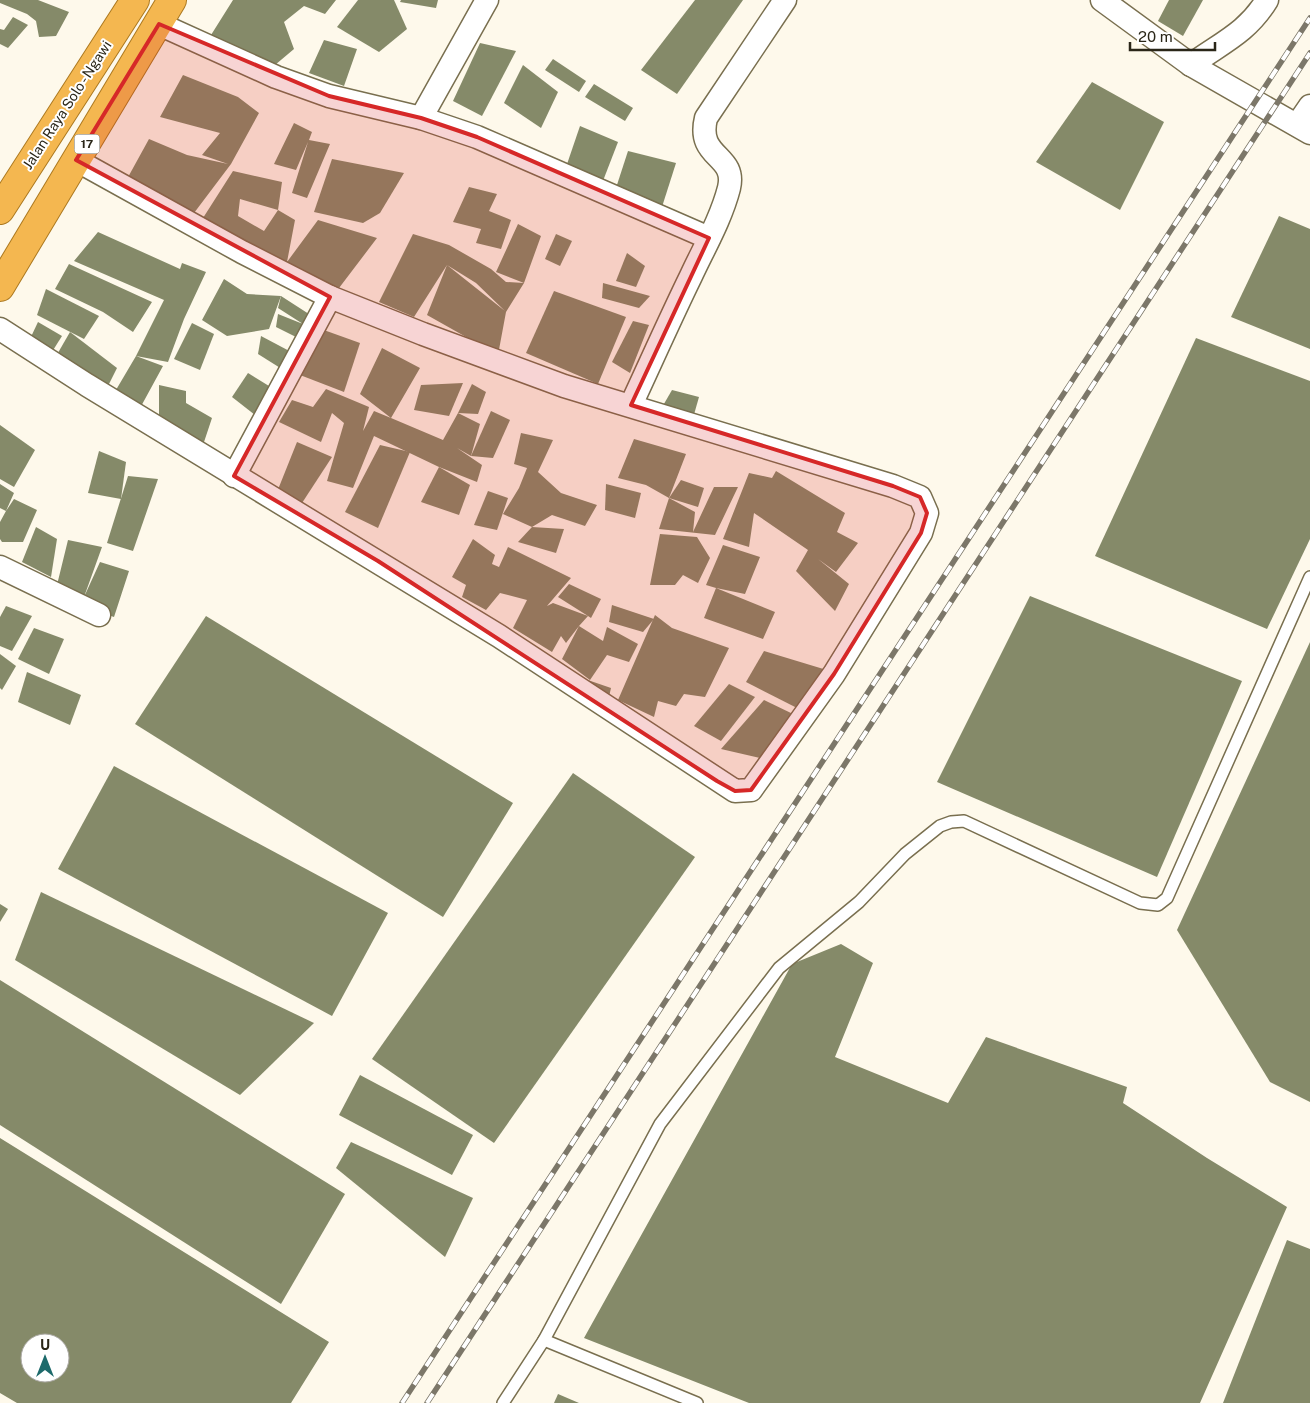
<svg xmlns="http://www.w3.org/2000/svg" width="1310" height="1403" font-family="'Public Sans',sans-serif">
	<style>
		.building { fill: #858a69; fill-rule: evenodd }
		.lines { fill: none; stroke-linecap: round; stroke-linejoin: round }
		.service-casing { stroke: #796f4f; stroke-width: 14 }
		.minor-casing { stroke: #796f4f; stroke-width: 25 }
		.trunk-casing { stroke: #ac7920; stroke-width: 30 }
		.service { stroke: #fff; stroke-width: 11 }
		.minor { stroke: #fff; stroke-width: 22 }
		.trunk { stroke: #f4b750; stroke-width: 28 }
		.rail-casing { stroke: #7c7769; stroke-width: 5.5 }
		.rail { stroke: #fff; stroke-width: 4; stroke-dasharray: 11; stroke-linecap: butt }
		.marked { fill: #d62828; fill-opacity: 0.2; stroke: #d62828; stroke-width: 4; stroke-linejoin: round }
		.labels { text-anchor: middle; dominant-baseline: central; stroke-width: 4; stroke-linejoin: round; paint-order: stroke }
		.shield { fill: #fff; stroke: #6a675d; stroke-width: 1 }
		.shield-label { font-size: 12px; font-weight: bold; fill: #2a2618 }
		.street-label { font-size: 14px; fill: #2a2618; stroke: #fff }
	</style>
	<rect width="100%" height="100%" fill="#fef9eb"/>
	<g class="building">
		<path d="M 0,0 L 38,0 L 69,12 L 56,36 L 39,37 L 36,21 L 27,14 L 0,3 Z"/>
		<path d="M 233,0 L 336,0 L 325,14 L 304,6 L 284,22 L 294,49 L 275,65 L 211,35 Z"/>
		<path d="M 358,0 L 394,0 L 407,29 L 379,52 L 337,27 Z"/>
		<path d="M 401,0 L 438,0 L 436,8 L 400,2 Z"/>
		<path d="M 695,0 L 743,0 L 677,94 L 641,70 Z"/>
		<path d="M 1169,0 L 1203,0 L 1183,36 L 1158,21 Z"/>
		<path d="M 13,17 L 28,25 L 8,48 L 0,44 L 0,29 L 4,30 Z"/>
		<path d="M 324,40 L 357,49 L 344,86 L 309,73 Z"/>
		<path d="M 480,43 L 516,51 L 482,116 L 453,101 Z"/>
		<path d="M 553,59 L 586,81 L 579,92 L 545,70 Z"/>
		<path d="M 523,65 L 558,92 L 541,128 L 504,103 Z"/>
		<path d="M 183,75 L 238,97 L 259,113 L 231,164 L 191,217 L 127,179 L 149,139 L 187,155 L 228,164 L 202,155 L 220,133 L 160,117 Z"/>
		<path d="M 1092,82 L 1164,122 L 1120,210 L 1036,162 Z"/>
		<path d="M 594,84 L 633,108 L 625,121 L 585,97 Z"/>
		<path d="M 294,123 L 312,132 L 309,140 L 330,144 L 307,198 L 292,193 L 308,142 L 296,170 L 274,164 Z"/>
		<path d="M 580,126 L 618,142 L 601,186 L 565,170 Z"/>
		<path d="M 628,151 L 676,163 L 661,210 L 615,191 Z"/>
		<path d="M 332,159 L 404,173 L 380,213 L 363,223 L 314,212 Z"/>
		<path d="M 233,171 L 282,182 L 278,210 L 240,199 L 238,216 L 264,231 L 278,210 L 295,220 L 287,262 L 318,220 L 377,238 L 336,292 L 287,262 L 203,218 Z"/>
		<path d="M 469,187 L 497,194 L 489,211 L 511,220 L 501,249 L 476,243 L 481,229 L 453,222 Z"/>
		<path d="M 1279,216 L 1310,229 L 1310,349 L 1231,317 Z"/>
		<path d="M 518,224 L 541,236 L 524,283 L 506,312 L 498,355 L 427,315 L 447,265 L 414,317 L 379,302 L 413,234 L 449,245 L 491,269 L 506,282 L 524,283 L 496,272 ZM 447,265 L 476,283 L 505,311 Z"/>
		<path d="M 98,232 L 180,269 L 182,263 L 206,272 L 184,319 L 168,362 L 136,356 L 163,366 L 139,410 L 113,395 L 136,356 L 164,300 L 74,261 Z"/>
		<path d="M 556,234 L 572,241 L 560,266 L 545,259 Z"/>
		<path d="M 627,253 L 645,266 L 636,287 L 616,281 Z"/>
		<path d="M 69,264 L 152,302 L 133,332 L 103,312 L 55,289 Z"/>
		<path d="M 224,279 L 247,294 L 281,296 L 269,329 L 227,336 L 202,320 Z"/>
		<path d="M 603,283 L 650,296 L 639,308 L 602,298 Z"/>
		<path d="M 46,289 L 99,316 L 84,339 L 37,315 Z"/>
		<path d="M 554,291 L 626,317 L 598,384 L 526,353 Z"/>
		<path d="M 281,296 L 312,316 L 300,339 L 276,327 L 278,314 L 303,324 L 278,308 Z"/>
		<path d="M 633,321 L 649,325 L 630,373 L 612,362 Z"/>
		<path d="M 38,322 L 62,336 L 50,355 L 29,341 Z"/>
		<path d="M 192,323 L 214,334 L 200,370 L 174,359 Z"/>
		<path d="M 321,329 L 360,343 L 344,392 L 300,375 Z"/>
		<path d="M 70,332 L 117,368 L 105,392 L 55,358 Z"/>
		<path d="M 261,336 L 295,354 L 285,371 L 258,354 Z"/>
		<path d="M 1196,338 L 1310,381 L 1310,539 L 1267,629 L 1095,556 Z"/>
		<path d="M 382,348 L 420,368 L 391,418 L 443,440 L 458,413 L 480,424 L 471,456 L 457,448 L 482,465 L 477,482 L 439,467 L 374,436 L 353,488 L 327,481 L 344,423 L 332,413 L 321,442 L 279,422 L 292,400 L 313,407 L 326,389 L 369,407 L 363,431 L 374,411 L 391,418 L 360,394 Z"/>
		<path d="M 248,373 L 269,386 L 255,415 L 232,397 Z"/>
		<path d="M 463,383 L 449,416 L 414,410 L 421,385 Z"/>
		<path d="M 472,384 L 486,392 L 478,414 L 458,413 Z"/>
		<path d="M 159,385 L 186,391 L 186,403 L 212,418 L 203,445 L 159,423 Z"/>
		<path d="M 672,390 L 699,397 L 693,418 L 661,409 Z"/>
		<path d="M 491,411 L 510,420 L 493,458 L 471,456 Z"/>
		<path d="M 0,425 L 35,450 L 14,487 L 0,479 Z"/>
		<path d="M 521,433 L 553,440 L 538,472 L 561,493 L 597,505 L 585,526 L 552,515 L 532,527 L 503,514 L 519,488 L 527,468 L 514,464 Z"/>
		<path d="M 634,439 L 686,454 L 669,498 L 646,485 L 618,478 Z"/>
		<path d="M 297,442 L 332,457 L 302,503 L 277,492 Z"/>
		<path d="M 380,445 L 410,452 L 378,528 L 345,512 Z"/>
		<path d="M 99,451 L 126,462 L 121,499 L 88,493 Z"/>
		<path d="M 439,467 L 470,485 L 459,515 L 421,502 Z"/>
		<path d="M 776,471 L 845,513 L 837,532 L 858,543 L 836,572 L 818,559 L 849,584 L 835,611 L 796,571 L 808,550 L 754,513 L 749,547 L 723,539 L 749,473 L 772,478 Z"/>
		<path d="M 128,476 L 158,479 L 133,551 L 107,543 Z"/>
		<path d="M 681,480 L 704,488 L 698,507 L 669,498 Z"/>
		<path d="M 0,484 L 14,493 L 6,511 L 14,499 L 37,510 L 23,542 L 2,542 L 0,539 L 0,522 L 6,511 L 0,508 Z"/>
		<path d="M 606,484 L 641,493 L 635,518 L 605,510 Z"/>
		<path d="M 714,487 L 738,487 L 715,535 L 659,529 L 669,498 L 695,512 L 693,532 Z"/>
		<path d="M 488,491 L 508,498 L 497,530 L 474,525 Z"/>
		<path d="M 36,527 L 57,539 L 51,577 L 22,562 Z"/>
		<path d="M 532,527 L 564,529 L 556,553 L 518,542 Z"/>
		<path d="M 660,534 L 697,537 L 710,558 L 698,583 L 683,575 L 675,585 L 650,585 Z"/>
		<path d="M 473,539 L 495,555 L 492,564 L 499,567 L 508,547 L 571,578 L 547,606 L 553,603 L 588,616 L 558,597 L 569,584 L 601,599 L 591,618 L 588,616 L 579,626 L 603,641 L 607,627 L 638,644 L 629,662 L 607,655 L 590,680 L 562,659 L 579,626 L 566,643 L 561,636 L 552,652 L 513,628 L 527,600 L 500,593 L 486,610 L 462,597 L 466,585 L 452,577 Z"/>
		<path d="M 68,540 L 102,547 L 84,597 L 100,562 L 129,571 L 114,617 L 81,606 L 56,589 Z"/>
		<path d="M 723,545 L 760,557 L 745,594 L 716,588 L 775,612 L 763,639 L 704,618 L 716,588 L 706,585 Z"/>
		<path d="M 1030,596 L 1242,681 L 1157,877 L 937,782 Z"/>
		<path d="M 612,605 L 654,619 L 643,632 L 609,622 Z"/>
		<path d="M 6,606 L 32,616 L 12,651 L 0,646 L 0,617 Z"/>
		<path d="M 655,615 L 672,628 L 729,648 L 705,697 L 684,694 L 676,706 L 658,701 L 654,717 L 618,700 Z"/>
		<path d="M 206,616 L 513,803 L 443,917 L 135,724 Z"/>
		<path d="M 34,628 L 64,639 L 49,674 L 18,659 Z"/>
		<path d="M 1310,642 L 1310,1102 L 1270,1082 L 1177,930 Z"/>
		<path d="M 764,651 L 830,671 L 801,710 L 746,682 Z"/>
		<path d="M 0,654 L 16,666 L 2,690 L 0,688 Z"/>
		<path d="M 27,672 L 81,695 L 70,725 L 18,702 Z"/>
		<path d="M 579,677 L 611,688 L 608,701 Z"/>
		<path d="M 729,684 L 755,697 L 721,741 L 694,726 Z"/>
		<path d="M 764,700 L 793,714 L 760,758 L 721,749 Z"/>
		<path d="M 114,766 L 388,913 L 332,1016 L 58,869 Z"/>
		<path d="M 573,773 L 695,857 L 494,1143 L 372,1059 Z"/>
		<path d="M 41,892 L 314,1023 L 240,1095 L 15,960 Z"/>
		<path d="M 0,904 L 8,909 L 0,922 Z"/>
		<path d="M 841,944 L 873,963 L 835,1057 L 948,1103 L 986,1037 L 1127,1087 L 1123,1103 L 1207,1158 L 1287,1207 L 1200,1403 L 749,1403 L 584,1338 L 792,964 Z"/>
		<path d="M 0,980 L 345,1194 L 281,1304 L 0,1125 Z"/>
		<path d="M 360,1075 L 473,1135 L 452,1175 L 339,1115 Z"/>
		<path d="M 0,1138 L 329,1342 L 291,1403 L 17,1403 L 0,1393 ZM 30,1343 L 60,1343 L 60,1373 L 30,1373 Z"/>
		<path d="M 351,1142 L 473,1198 L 445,1257 L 336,1168 Z"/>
		<path d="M 1287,1240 L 1310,1249 L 1310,1403 L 1223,1403 Z"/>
		<path d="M 558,1394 L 579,1403 L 554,1403 Z"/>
	</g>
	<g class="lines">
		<g class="service-casing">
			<g id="service">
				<path d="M 544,1340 L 697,1403"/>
				<path d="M 503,1403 L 544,1340 L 660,1124 L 779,968 L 859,902 L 905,854 L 940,826 L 951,822 L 964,821 L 1140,903 L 1158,905 L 1167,898 L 1310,577"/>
			</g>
		</g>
		<g class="minor-casing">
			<g id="minor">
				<path d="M 1102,0 L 1191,65 L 1310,133"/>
				<path d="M 159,24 L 276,77 L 329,96 L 421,118 L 477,137 L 709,238"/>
				<path d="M 1191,65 C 1221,43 1247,33 1267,0"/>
				<path d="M 421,118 L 487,0"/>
				<path d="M 1297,125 L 1310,106"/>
				<path d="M 0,329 L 87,385 L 499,636 L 735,791 L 751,790 L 834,674 L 921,533 L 927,513 L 920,497 L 893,486 L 564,386 L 423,334 L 330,297 L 242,252 L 76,160"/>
				<path d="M 631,405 C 651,362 670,319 691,276 C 704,248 721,219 729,188 C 737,154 696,159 706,118 L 785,0"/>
				<path d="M 234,476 L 330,297"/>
				<path d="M 0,567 L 99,615"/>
			</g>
		</g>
		<g class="trunk-casing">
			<g id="trunk">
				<path d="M 0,210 L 135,0"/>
				<path d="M 0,287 L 172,0"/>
			</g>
		</g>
		<use href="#service" class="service"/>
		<use href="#minor" class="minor"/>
		<use href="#trunk" class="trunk"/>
		<g class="rail-casing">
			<g id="rail">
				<path d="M 402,1403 L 1310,18"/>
				<path d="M 427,1403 L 1310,53"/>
			</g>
		</g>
		<use href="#rail" class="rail"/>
	</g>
	<path class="marked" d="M 159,24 L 329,96 L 421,118 L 477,137 L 709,238 L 631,405 L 893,486 L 920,497 L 927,513 L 921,533 L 834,674 L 751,790 L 735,791 L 717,781 L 378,561 L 234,476 L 330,297 L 76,160 Z"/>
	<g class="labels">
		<rect class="shield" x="74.5" y="134.5" width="25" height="19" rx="4"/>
		<g class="shield-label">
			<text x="87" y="144">17</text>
		</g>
		<g class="street-label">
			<text transform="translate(67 105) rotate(-57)">Jalan Raya Solo - Ngawi</text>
		</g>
	</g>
	<g transform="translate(45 1358)"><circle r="24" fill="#ffffff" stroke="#aaa8a3"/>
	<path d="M0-4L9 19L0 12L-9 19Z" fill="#1d6a6b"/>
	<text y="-8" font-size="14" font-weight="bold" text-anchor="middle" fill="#2a2618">U</text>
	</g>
	<path d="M1130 42v8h85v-8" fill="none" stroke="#2a2618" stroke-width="2.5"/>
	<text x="1138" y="42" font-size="15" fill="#2a2618" stroke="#ffffff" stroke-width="4" paint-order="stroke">20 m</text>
</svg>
